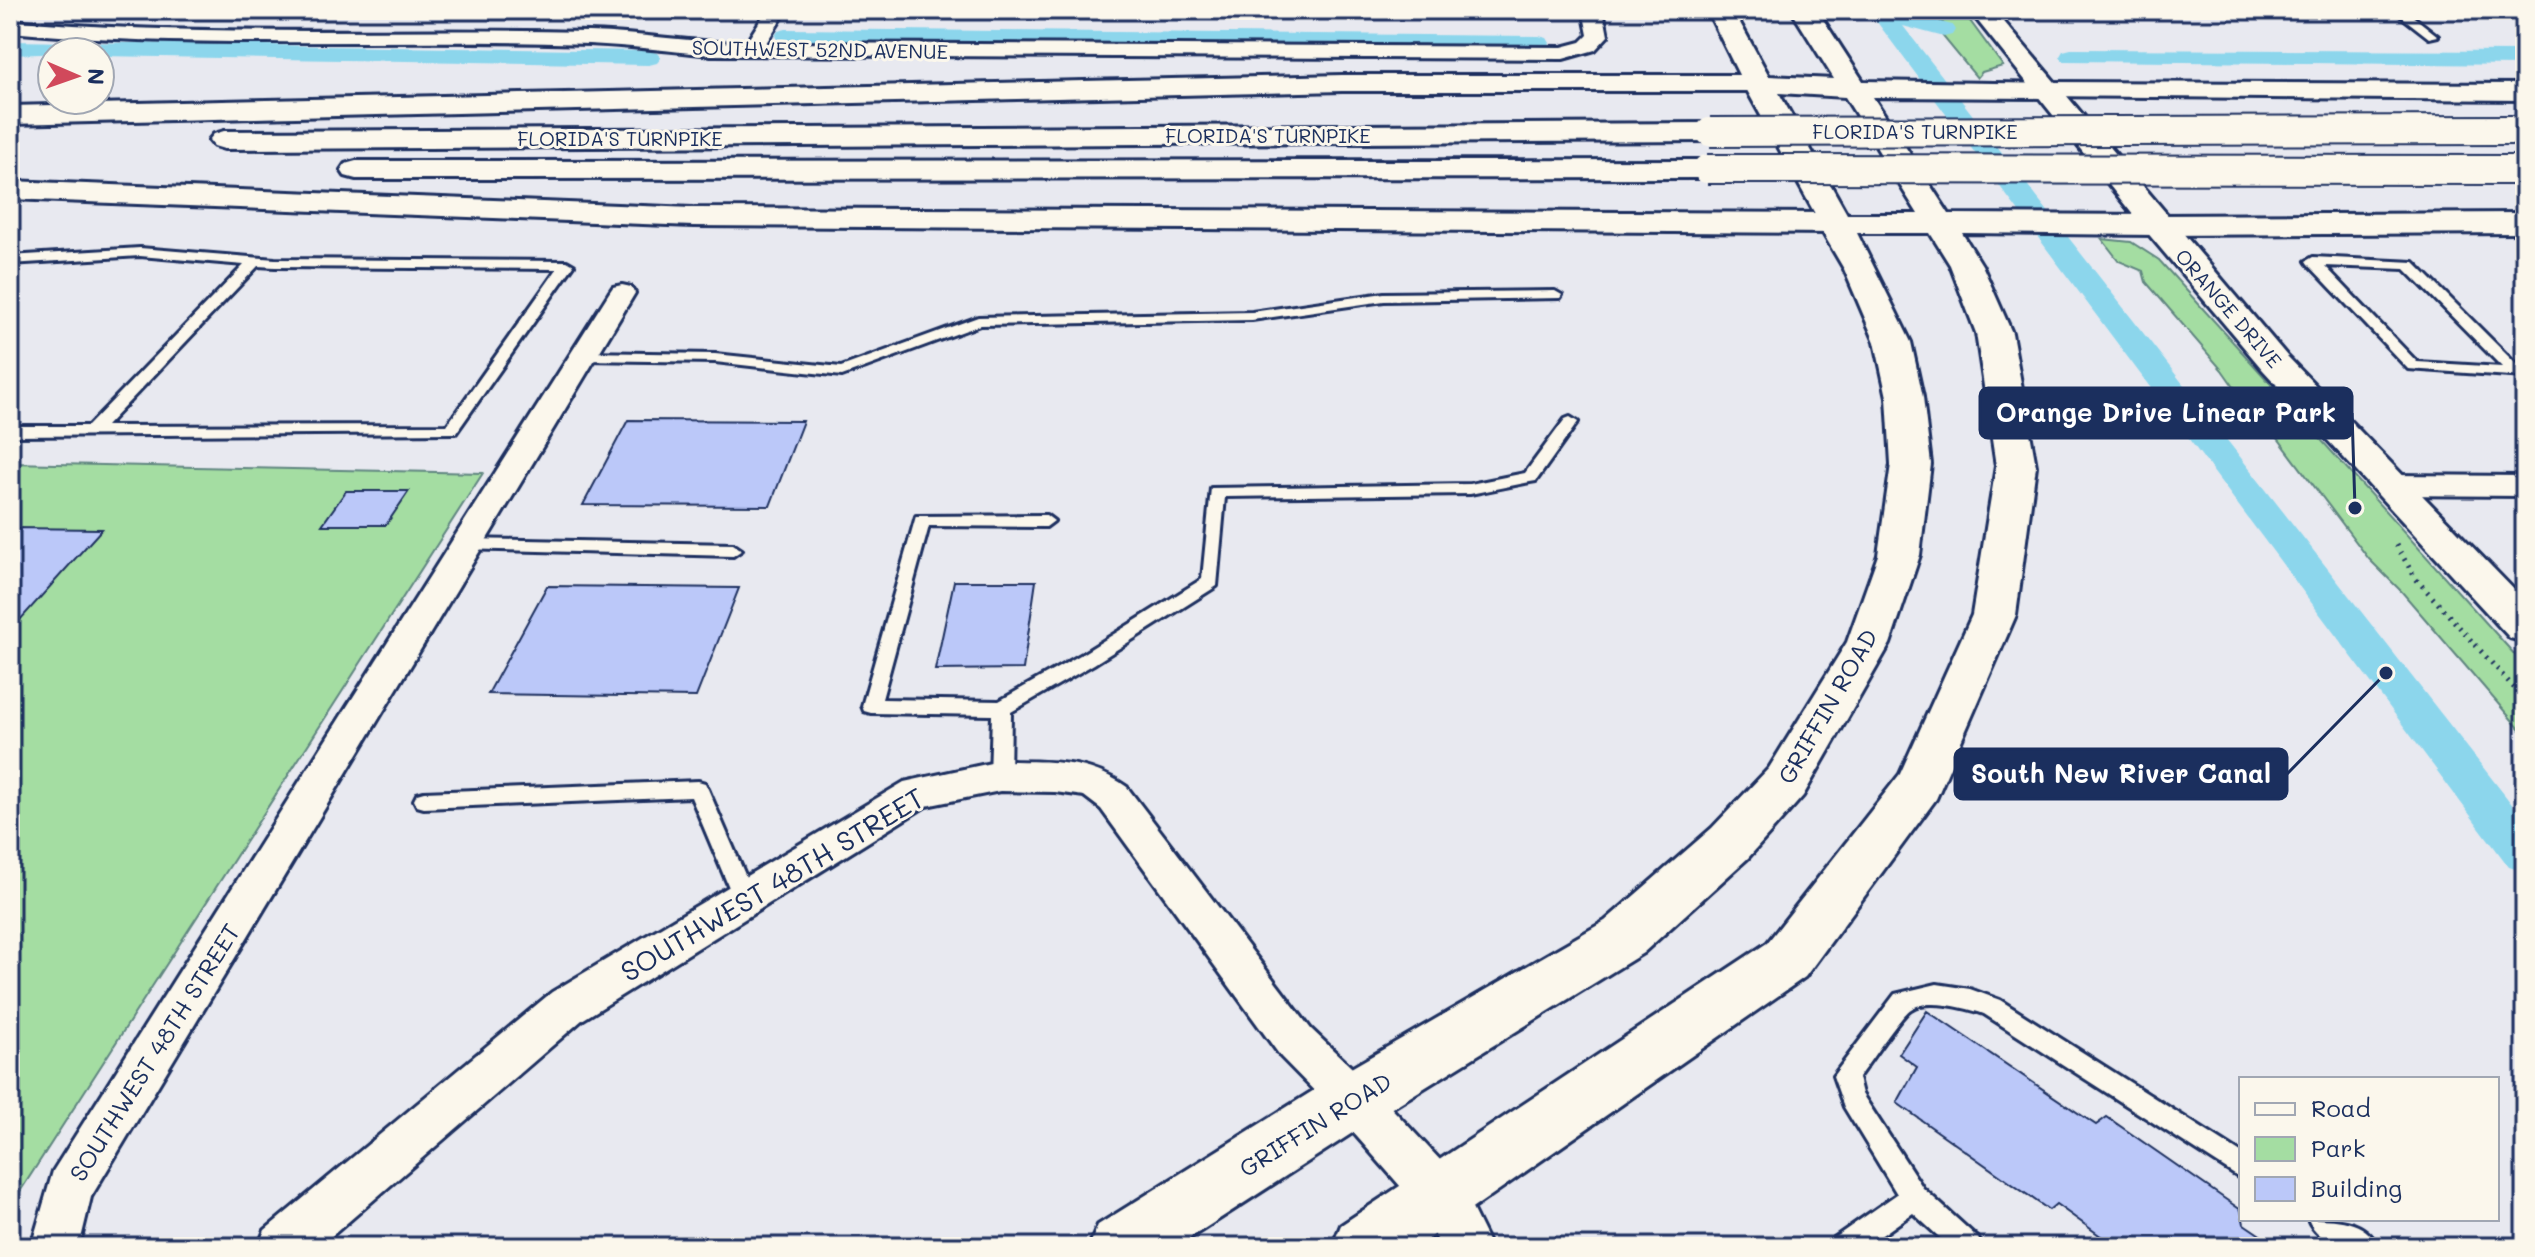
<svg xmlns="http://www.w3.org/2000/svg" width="2535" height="1257" font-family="Mali,sans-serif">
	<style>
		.green { fill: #a4dda2; stroke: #608680; stroke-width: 2 }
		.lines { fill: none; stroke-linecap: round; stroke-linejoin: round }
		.canal { fill: #8cd6ec; fill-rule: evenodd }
		.building { fill: #bbc8f9; stroke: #1b2f5e; stroke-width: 2 }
		.service-casing { stroke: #1b2f5e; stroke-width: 6 }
		.minor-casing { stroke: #1b2f5e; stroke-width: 6 }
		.tertiary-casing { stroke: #1b2f5e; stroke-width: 6 }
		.primary-casing { stroke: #1b2f5e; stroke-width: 6 }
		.motorway-casing { stroke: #1b2f5e; stroke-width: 6 }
		.path { stroke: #1b2f5e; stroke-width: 5; stroke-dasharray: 2 6; stroke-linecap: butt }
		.service { fill: #fbf7ec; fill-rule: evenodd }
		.minor { fill: #fbf7ec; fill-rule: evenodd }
		.tertiary { fill: #fbf7ec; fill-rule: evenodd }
		.primary { fill: #fbf7ec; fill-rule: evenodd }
		.motorway { fill: #fbf7ec; fill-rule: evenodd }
		.motorway-bridge-casing { stroke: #1b2f5e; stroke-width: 32; stroke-linecap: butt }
		.motorway-bridge { stroke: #fbf7ec; stroke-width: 28 }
		.labels { text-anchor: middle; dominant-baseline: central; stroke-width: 6; stroke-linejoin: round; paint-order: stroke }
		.far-street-label { font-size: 20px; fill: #1b2f5e; stroke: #fbf7ec }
		.street-label { font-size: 24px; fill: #1b2f5e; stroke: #fbf7ec }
		.near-street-label { font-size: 28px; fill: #1b2f5e; stroke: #fbf7ec }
		.leader { fill: none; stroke: #1b2f5e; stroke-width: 3 }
		.callout-dot { fill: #1b2f5e; stroke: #fbf7ec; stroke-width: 3 }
		.callout { fill: #1b2f5e; stroke: #1b2f5e; stroke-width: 3 }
		.callout-label { font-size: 26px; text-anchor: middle; font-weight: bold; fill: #fff }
	</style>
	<rect width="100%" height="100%" fill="#e8e9f0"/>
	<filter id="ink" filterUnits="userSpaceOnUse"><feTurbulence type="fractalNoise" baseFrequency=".0125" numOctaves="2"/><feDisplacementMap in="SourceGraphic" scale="16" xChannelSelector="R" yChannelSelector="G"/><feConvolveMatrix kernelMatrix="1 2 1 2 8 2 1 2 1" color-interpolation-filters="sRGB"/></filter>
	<g filter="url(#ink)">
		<g class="green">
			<path d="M 1926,10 L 1962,10 L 2003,66 L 1982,72 L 1977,78 L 1940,33 L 1948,27 Z"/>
			<path d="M 2102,239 L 2131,242 L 2159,260 L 2525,666 L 2525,735 L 2402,592 L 2369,559 L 2274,433 L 2251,411 L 2222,370 L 2146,282 L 2143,271 L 2119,261 Z"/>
			<path d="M 10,463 L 483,473 L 10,1207 Z"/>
		</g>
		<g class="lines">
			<g class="canal">
				<path d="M 1868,10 L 1895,10 L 1952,25 L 1955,30 L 1952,35 L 1944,37 L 1903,26 L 2525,821 L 2525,872 L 2509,867 Z"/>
				<path d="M 786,29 L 1539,36 L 1547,38 L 1550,43 L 1547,48 L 1539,50 L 778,41 L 775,36 L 778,31 Z"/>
				<path d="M 10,41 L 649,51 L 657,53 L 661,58 L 657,63 L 649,65 L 100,56 L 100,52 L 10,55 Z"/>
				<path d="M 2071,49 L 2525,51 L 2525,65 L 2063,61 L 2060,56 L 2063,51 Z"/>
			</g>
		</g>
		<g class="building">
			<path d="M 628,420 L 803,421 L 770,506 L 583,505 Z"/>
			<path d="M 346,491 L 409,491 L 386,525 L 322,525 Z"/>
			<path d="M 10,528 L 102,529 L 10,631 Z"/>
			<path d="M 954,581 L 1036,581 L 1023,669 L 935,670 Z"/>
			<path d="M 547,586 L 739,588 L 696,697 L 488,694 Z"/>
			<path d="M 1927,1011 L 2096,1125 L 2107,1117 L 2241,1210 L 2244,1224 L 2278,1247 L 2116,1247 L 2056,1204 L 2049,1210 L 1897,1103 L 1917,1067 L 1899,1054 Z"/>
		</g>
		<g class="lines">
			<g class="service-casing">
				<g id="service">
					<path d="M 2393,10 L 2405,10 L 2438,36 L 2429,38 Z"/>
					<path d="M 140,248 L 275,259 L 567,261 L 574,265 L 456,433 L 10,436 L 10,426 L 88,426 L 244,265 L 140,256 L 10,264 L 10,256 ZM 258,266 L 275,267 L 557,269 L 447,425 L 106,426 Z"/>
					<path d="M 2313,257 L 2414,262 L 2520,368 L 2525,369 L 2525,377 L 2408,369 L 2308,264 L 2306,261 ZM 2325,266 L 2405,269 L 2502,367 L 2417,362 Z"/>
					<path d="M 1555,291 L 1562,295 L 1560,298 L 1384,301 L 1252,320 L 980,325 L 842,376 L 715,362 L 583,360 L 576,356 L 583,352 L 715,354 L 841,367 L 978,317 L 1252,312 L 1384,293 Z"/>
					<path d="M 1570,417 L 1578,422 L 1536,481 L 1530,482 L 1470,494 L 1225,497 L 1217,586 L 1094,664 L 1011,712 L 1010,776 L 1007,782 L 1000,784 L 993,782 L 990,776 L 992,715 L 871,713 L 864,711 L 862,706 L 916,516 L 1046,515 L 1054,521 L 1046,527 L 929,526 L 882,699 L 999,701 L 1082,654 L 1202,579 L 1211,488 L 1470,484 L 1525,473 L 1565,419 Z"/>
					<path d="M 466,539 L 733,544 L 742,550 L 733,556 L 460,549 L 458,545 L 460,541 Z"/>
					<path d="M 698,781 L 705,783 L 708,789 L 755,898 L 752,904 L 744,907 L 736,904 L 691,797 L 424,808 L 417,806 L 414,800 L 417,794 L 424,792 Z"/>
					<path d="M 1937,984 L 1970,989 L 2000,1000 L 2241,1153 L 2241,1179 L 1984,1014 C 1967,1008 1927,998 1911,1009 C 1900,1016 1868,1065 1858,1078 L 1862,1094 L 1923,1188 L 1978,1238 L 1982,1247 L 1950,1247 L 1913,1213 L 1865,1247 L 1830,1247 L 1834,1238 L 1897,1194 L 1844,1107 L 1833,1076 L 1895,994 Z"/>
					<path d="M 2308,1219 C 2334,1219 2366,1219 2378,1247 C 2352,1247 2320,1247 2308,1219 Z"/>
				</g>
			</g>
			<g class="minor-casing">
				<g id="minor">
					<path d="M 767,10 L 787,10 L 766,43 L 1562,47 L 1581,42 L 1588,35 L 1583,10 L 1603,10 L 1608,36 L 1595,50 L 1563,59 L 711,55 C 671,51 630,46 589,44 C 396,37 203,50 10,32 L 10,20 C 202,38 395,27 588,32 C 641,33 693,43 746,43 Z"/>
					<path d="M 622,285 L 631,287 L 635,293 L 91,1197 L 79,1247 L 31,1247 L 53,1171 L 609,293 L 613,287 Z"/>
					<path d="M 2390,475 L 2525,476 L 2525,496 L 2390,495 L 2379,492 L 2375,485 L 2379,478 Z"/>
					<path d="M 1000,761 C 1048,762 1086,758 1127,787 L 1311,1029 L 1369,1084 L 1457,1178 L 1491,1247 L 1441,1247 L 1423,1212 L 1337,1114 L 1281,1057 L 1101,809 L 1084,796 L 1055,792 L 1000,791 L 926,806 L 582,1020 L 319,1247 L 258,1247 L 265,1230 L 552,992 L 904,782 Z"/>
				</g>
			</g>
			<g class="tertiary-casing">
				<path id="tertiary" d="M 1969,10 L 1994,10 L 2287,356 L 2525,601 L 2525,642 L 2510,638 L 2263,370 L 2146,231 Z"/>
			</g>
			<g class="primary-casing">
				<path id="primary" d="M 1707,10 L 1733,10 L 1769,76 L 1834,79 L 1791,10 L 1817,10 L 1863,81 L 2057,84 L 2061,90 L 2057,96 L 2047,98 L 1873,97 L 1949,214 L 2157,215 L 2168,218 L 2173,225 L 2168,232 L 2157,235 L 1962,233 L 1982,265 L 2012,333 L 2036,466 L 2016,615 L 1936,799 L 1805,977 L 1417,1247 L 1332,1247 L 1341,1225 L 1767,943 L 1900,774 L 1972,615 L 1996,466 L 1976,333 L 1950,265 L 1930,233 L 1857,233 L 1911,342 L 1923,397 L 1931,464 L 1920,555 L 1890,644 L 1803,796 L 1748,858 L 1643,953 L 1374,1119 L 1176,1247 L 1089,1247 L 1098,1225 L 1332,1079 L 1605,921 L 1712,828 L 1769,768 L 1847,642 L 1878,555 L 1891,464 L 1887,397 L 1875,342 L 1844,269 L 1817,223 L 1819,221 L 1743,83 ZM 1779,93 L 1845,97 L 1918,214 L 1847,214 Z"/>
			</g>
			<g class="motorway-casing">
				<g id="motorway">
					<path d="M 1342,75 L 1757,75 L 1767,77 L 1771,83 L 1767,89 L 1757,91 L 1342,91 L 10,124 L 10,106 Z"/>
					<path d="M 2047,82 L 2525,84 L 2525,100 L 2037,96 L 2033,90 L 2037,84 Z"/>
					<path d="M 1710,123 L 1720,126 L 1724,132 L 1720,138 L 1710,141 L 224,149 L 214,146 L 209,140 L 214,134 L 224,131 Z"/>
					<path d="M 1707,160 L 1718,163 L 1722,169 L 1718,175 L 1707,178 L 356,179 L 345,176 L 341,170 L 345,164 L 356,161 Z"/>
					<path d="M 10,181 L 693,208 L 1833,213 L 1844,216 L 1849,223 L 1844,230 L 1833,233 L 693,226 L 10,199 Z"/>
					<path d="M 2525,213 L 2525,233 L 2157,235 L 2146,232 L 2141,225 L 2146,218 L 2157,215 Z"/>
				</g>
			</g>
			<path class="path" d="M 2396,545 L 2416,579 L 2525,700"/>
			<use href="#service" class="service"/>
			<use href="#minor" class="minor"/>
			<use href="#tertiary" class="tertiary"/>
			<use href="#primary" class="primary"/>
			<use href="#motorway" class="motorway"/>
			<g class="motorway-bridge-casing">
				<g id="motorway-bridge">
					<path d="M 1710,132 L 2525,130"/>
					<path d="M 1707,169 L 2525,170"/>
				</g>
			</g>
			<use href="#motorway-bridge" class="motorway-bridge"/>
		</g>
	</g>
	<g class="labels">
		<g class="far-street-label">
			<text transform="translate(820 49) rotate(1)">SOUTHWEST 52ND AVENUE</text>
			<text x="1915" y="131">FLORIDA'S TURNPIKE</text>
			<text x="1268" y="135">FLORIDA'S TURNPIKE</text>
			<text x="620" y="138">FLORIDA'S TURNPIKE</text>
			<text transform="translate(2229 308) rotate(49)">ORANGE DRIVE</text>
		</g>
		<g class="street-label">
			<text transform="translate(1827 706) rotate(-60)">GRIFFIN ROAD</text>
			<text transform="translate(154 1052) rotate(-58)">SOUTHWEST 48TH STREET</text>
			<text transform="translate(1315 1124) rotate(-32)">GRIFFIN ROAD</text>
		</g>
		<g class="near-street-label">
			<text transform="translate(772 884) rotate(-31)">SOUTHWEST 48TH STREET</text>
		</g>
	</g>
	<path class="leader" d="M2355 508L2352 413M2386 673L2287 774"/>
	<g class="callout-dot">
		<circle cx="2355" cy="508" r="8"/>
		<circle cx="2386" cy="673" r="8"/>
	</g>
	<g class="callout">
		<rect x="1980" y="388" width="372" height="50" rx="8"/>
		<rect x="1955" y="749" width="332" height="50" rx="8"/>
	</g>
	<g class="callout-label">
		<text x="2166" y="422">Orange Drive Linear Park</text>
		<text x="2121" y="783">South New River Canal</text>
	</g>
	<rect width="2535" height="1257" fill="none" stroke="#fbf7ec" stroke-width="40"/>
	<rect x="20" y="20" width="2495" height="1217" fill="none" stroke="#1b2f5e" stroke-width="3" filter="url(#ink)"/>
	<rect x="2239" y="1077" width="260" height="144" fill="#fbf7ec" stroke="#a1a7b3" stroke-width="2"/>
	<rect x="2255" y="1103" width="40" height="12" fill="#fbf7ec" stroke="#a1a7b3" stroke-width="2"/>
	<text x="2311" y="1117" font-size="24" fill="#1b2f5e">Road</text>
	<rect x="2255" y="1137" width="40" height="24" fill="#a4dda2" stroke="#a1a7b3" stroke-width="2"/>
	<text x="2311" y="1157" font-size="24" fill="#1b2f5e">Park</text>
	<rect x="2255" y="1177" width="40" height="24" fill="#bbc8f9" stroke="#a1a7b3" stroke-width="2"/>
	<text x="2311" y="1197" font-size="24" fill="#1b2f5e">Building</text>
	<g transform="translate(76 76) rotate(92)"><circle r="38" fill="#fbf7ec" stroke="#a1a7b3" stroke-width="2"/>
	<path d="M0-6L14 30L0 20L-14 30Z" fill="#d1495b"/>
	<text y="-12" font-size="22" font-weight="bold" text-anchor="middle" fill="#1b2f5e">N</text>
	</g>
</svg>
